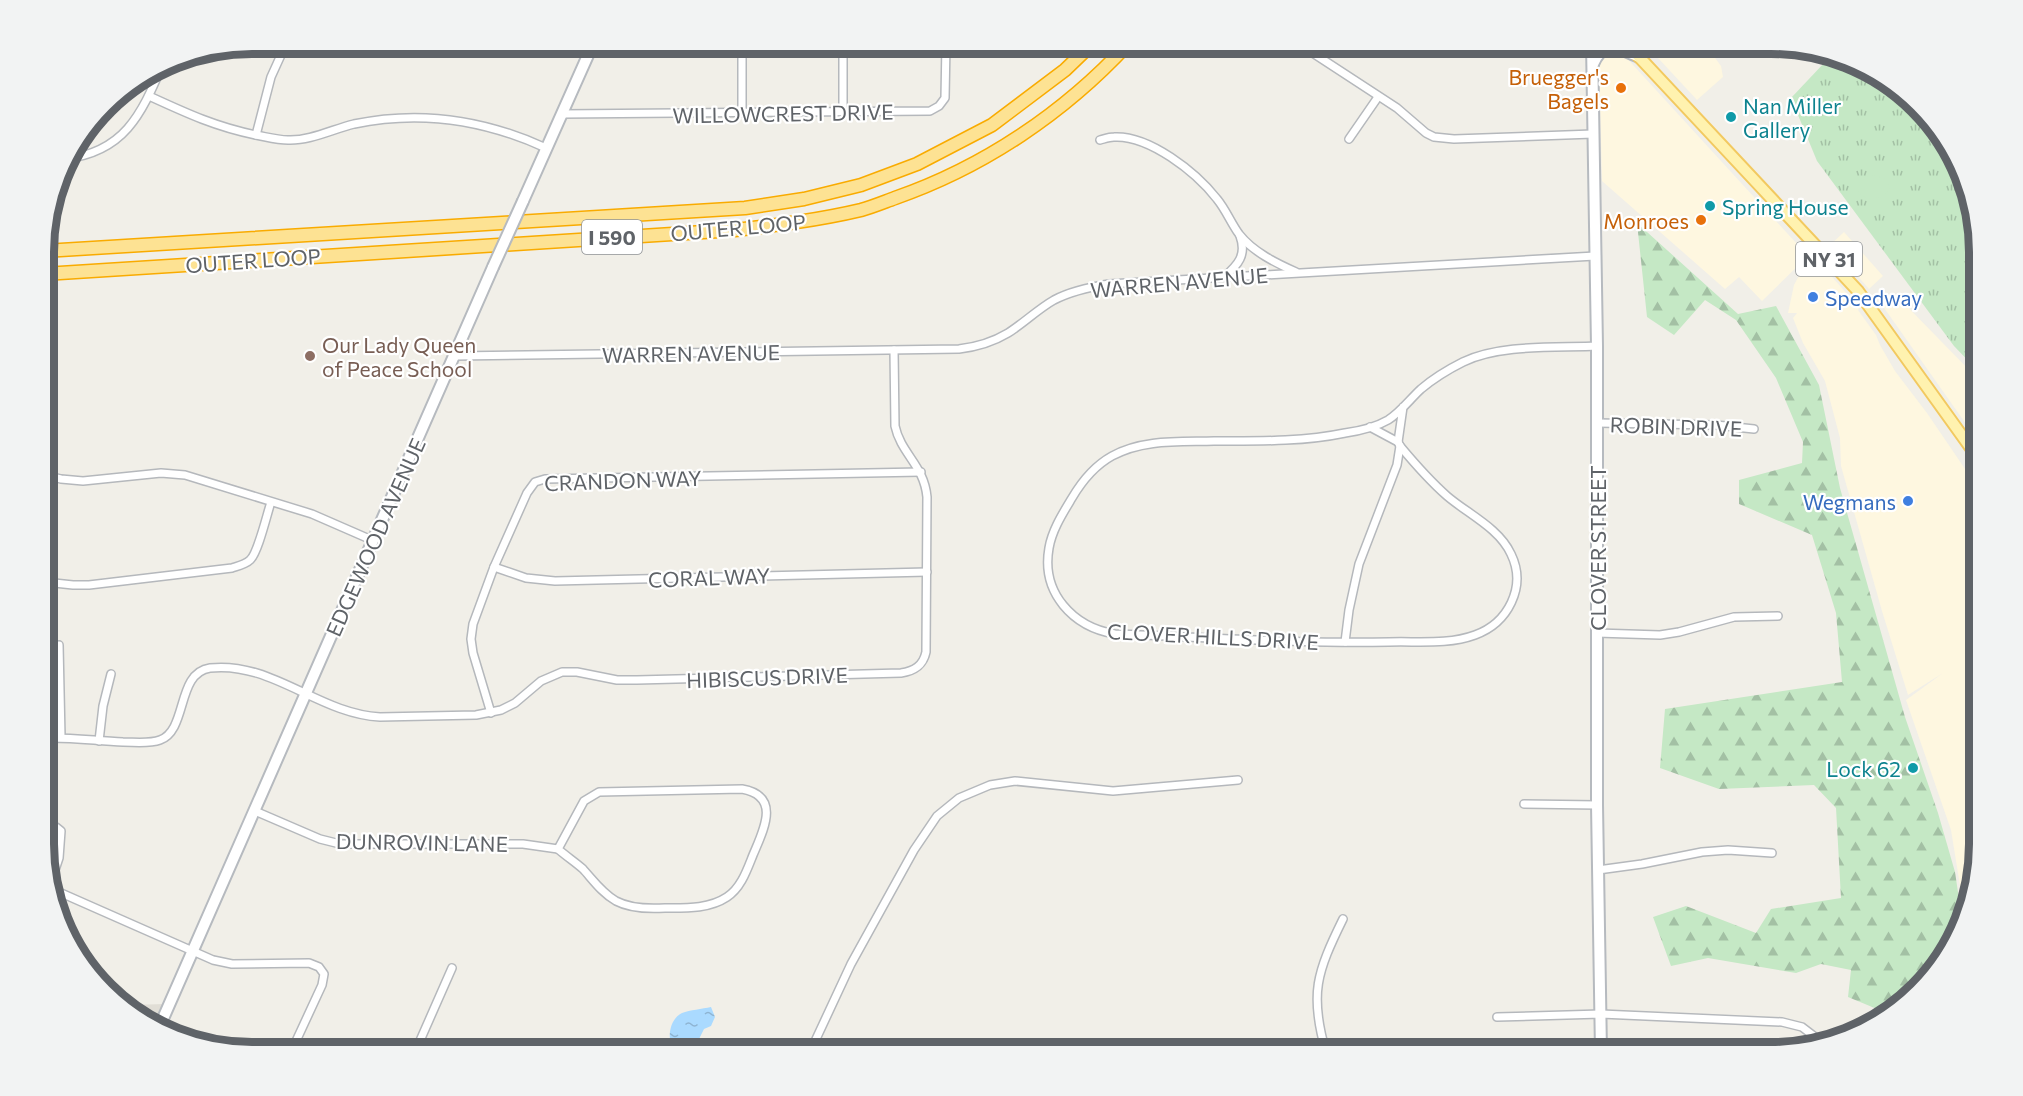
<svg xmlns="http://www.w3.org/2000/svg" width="2023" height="1096" font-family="Commissioner,sans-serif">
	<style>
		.commercial { fill: #fef7e0 }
		.education { fill: #e1ded6 }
		.grass { fill: url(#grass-tufts) }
		.forest { fill: url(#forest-firs) }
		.garden { fill: #c5e8c5 }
		.water { fill: url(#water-ripples) }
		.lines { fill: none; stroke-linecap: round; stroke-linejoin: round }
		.street-casing { stroke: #b5b8bc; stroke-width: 10 }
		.secondary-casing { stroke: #b6babf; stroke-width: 14 }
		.primary-casing { stroke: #f2c960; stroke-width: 14 }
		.highway-casing { stroke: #f9ab00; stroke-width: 15 }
		.street { stroke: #fff; stroke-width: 7 }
		.secondary { stroke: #fff; stroke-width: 10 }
		.primary { stroke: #fff2af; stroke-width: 10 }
		.highway { stroke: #fde293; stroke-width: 12 }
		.secondary-bridge-casing { stroke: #b6babf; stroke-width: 14; stroke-linecap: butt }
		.secondary-bridge { stroke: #fff; stroke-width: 10 }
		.food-dot { fill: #e8710a; stroke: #fff; stroke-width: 2 }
		.culture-dot { fill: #0f9aa8; stroke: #fff; stroke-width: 2 }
		.shop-dot { fill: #3f7fe0; stroke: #fff; stroke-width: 2 }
		.education-dot { fill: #8d6e63; stroke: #fff; stroke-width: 2 }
		.labels { text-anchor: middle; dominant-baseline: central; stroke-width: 4.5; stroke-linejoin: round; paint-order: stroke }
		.shield { fill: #fff; stroke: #8f9295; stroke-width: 1.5 }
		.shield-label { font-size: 20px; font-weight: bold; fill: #5f6368 }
		.food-label { font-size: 21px; fill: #c56008; stroke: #fff; text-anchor: end }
		.culture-label { font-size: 21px; fill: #0d838f; stroke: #fff; text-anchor: start }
		.street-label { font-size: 21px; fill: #5f6368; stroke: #fff }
		.shop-label { font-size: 21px; fill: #366cbe; stroke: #fff; text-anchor: start }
		.education-label { font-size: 21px; fill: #785e54; stroke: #fff; text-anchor: start }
		.rim { fill: none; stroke: #5f6368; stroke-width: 8 }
	</style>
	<defs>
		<pattern id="grass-tufts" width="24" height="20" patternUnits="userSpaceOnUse" patternTransform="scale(1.5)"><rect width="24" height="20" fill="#c5e8c5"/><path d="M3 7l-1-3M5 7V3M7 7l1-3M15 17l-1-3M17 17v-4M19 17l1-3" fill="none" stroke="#a3c0a4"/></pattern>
		<pattern id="forest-firs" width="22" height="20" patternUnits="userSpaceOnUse" patternTransform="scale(1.5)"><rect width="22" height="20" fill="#c5e8c5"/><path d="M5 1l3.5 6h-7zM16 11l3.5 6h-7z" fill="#a3c0a4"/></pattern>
		<pattern id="water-ripples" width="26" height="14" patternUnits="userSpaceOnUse" patternTransform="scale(1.5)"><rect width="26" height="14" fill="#aadaff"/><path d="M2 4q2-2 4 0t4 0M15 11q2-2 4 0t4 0" fill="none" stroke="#8eb4d2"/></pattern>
	</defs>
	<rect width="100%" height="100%" fill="#f1efe8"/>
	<g class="commercial">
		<path d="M 1645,44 L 1705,44 L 1721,66 L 1723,77 L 1697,100 Z"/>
		<path d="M 1606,51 L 1623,54 L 1808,256 L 1762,301 L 1739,277 L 1725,289 L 1602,181 L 1599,59 Z"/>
		<path d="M 1844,232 L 1883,276 L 1869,289 L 1830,245 Z"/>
		<path d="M 1811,253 L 1857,305 L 1859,309 L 1858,310 L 1876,335 L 1880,345 L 1895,371 L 1927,413 L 1978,488 L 1979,648 L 1976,650 L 1979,649 L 1979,845 L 1964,910 L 1951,830 L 1906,700 L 1943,673 L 1908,695 L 1882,611 L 1841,466 L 1840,438 L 1825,381 L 1803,343 L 1793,318 L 1797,313 L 1788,313 L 1794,285 Z"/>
		<path d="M 1895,294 L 1978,379 L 1978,441 L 1882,305 Z"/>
	</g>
	<path class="education" d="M 165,1004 L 155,1027 L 130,1005 Z"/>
	<path class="grass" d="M 1833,58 L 1864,65 L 1944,136 L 1978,225 L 1978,371 L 1954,346 L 1817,161 L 1791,98 L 1825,62 Z"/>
	<path class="forest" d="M 1637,223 L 1738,314 L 1776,306 L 1819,385 L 1840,488 L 1905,717 L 1938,813 L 1955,872 L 1962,919 L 1958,937 L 1887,1018 L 1883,1019 L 1877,1009 L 1848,997 L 1851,970 L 1821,964 L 1796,973 L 1708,958 L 1671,966 L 1653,917 L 1686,906 L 1756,933 L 1771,909 L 1841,898 L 1836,808 L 1814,785 L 1719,789 L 1660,768 L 1665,709 L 1842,682 L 1836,613 L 1812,535 L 1739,504 L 1739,480 L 1802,463 L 1803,442 L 1776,378 L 1736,320 L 1705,300 L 1674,335 L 1647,317 Z"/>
	<path class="garden" d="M 1872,175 L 1887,179 L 1890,189 C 1878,206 1847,198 1862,178 Z"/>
	<path class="water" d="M 711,1007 L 715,1017 L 711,1026 L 704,1029 L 699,1039 L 703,1046 L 713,1052 L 674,1052 C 667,1041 668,1020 682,1013 C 690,1010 702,1009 711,1007 Z"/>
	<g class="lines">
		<g class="street-casing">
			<g id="street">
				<path d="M 580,44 L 591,48"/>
				<path d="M 843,44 L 843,112"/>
				<path d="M 1299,44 L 1397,108 L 1426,133 L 1434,137 L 1454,139 L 1593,134"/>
				<path d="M 149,96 C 186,113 216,127 256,135 C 267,137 277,140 288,140 C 310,141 333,129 354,124 C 420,110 485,120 546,148"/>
				<path d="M 742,113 L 742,44"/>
				<path d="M 562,114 L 930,111 L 939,106 L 945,98 L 946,44"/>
				<path d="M 256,135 L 271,77 L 286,44"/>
				<path d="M 1349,139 L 1378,97"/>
				<path d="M 1100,140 C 1104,139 1109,137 1114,137 C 1149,135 1196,172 1217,199 C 1226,210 1231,223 1239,234 C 1253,252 1276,263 1296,272"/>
				<path d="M 65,159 C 124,152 141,115 162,66"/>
				<path d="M 1224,277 C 1238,265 1247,255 1240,236"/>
				<path d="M 455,356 L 959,349 C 976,347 993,342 1008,333 C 1024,323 1038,309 1054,300 C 1071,291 1090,287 1109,284 L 1595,256"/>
				<path d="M 1403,407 L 1398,442 L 1400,446 C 1415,464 1430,481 1447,496 C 1468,514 1499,528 1511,554 C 1527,587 1508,623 1475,635 C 1448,645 1417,641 1389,642 C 1298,644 1206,637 1115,634 C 1073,627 1041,593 1049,548 C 1052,530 1063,513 1072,498 C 1082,481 1094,466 1112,456 C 1143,439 1179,442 1214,441 C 1257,441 1302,442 1345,433 C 1359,431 1376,427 1388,420 C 1401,412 1410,399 1421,389 C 1434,378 1449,369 1463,362 C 1500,344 1556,348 1597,346"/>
				<path d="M 1597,423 L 1716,425 L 1754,429"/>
				<path d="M 1370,427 L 1398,442"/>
				<path d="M 44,475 L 61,479 L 83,481 L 161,473 L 185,475 L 312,514 L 374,541"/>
				<path d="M 45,488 L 48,476"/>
				<path d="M 494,567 L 526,578 L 555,581 L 927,572"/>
				<path d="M 45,582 L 73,585 L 89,585 L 232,568 C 238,566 246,564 250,560 C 258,553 267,514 271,502"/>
				<path d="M 1597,633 L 1660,635 L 1679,632 L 1734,617 L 1778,616"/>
				<path d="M 1345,642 L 1349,610 L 1359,564 L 1397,465 L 1400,446"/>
				<path d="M 59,645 L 61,737"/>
				<path d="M 491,713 L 473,653 L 471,639 L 473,624 L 494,567 L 527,493 L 535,482 L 545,479 L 921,472"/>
				<path d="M 45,738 C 71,737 97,741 123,742 C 135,742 149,744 160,740 C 188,730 176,673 210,668 C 272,661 319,714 380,717 L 476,715 L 501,710 L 515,703 L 541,681 L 562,672 L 577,672 L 617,680 L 637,680 L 901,673 C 914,671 923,666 926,652 L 927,497 C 924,465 901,454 895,426 L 894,350"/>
				<path d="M 99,741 L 103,706 L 111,674"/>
				<path d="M 742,789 C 782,796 763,831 753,855 C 747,870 741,888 727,897 C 709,909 686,908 665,908 C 649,909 631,909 616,901 C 602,893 593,880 583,869 C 575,862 566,856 558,849 L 584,801 L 599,792 Z"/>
				<path d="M 1524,804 L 1597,805"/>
				<path d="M 255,811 L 320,839 L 340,844 L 523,844 L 558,849"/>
				<path d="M 45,828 L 56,827 L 61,831 L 59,858 L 50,885"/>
				<path d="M 1598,870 L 1642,864 L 1702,852 L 1728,850 L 1772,853"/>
				<path d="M 52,889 L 213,960 L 232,964 L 309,963 L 319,967 L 324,974 L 322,985 L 291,1052"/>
				<path d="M 1497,1017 L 1601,1014 L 1782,1022 L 1802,1027 L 1819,1040"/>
				<path d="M 415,1052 L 452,968"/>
				<path d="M 810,1052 L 851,964 L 914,850 L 937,816 L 959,798 L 990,785 L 1015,781 L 1113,791 L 1238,780"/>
				<path d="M 1326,1052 C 1309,994 1317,972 1343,919"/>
			</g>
		</g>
		<g class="secondary-casing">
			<g id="secondary">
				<path d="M 1592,44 L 1597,346 L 1597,805 L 1601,1052"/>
				<path d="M 1593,64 C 1604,38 1620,49 1639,57"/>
				<path d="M 523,201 L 593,44"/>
				<path d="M 158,1030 L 493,267"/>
			</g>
		</g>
		<g class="primary-casing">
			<path id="primary" d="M 1627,44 L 1858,291 L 1978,458"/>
		</g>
		<g class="highway-casing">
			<g id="highway">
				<path d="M 44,251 L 745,208 L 804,199 L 861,185 L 917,164 L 992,125 L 1065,70 L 1092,44"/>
				<path d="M 44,274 L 735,230 C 777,225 819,220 861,210 C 872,207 884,202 895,198 C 984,167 1064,113 1128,44"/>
			</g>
		</g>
		<use href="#street" class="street"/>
		<use href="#secondary" class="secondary"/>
		<use href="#primary" class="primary"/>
		<use href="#highway" class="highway"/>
		<g class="secondary-bridge-casing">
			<path id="secondary-bridge" d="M 493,267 L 523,201"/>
		</g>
		<use href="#secondary-bridge" class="secondary-bridge"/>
	</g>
	<g class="food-dot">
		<circle cx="1621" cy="88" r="6"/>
		<circle cx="1701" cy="220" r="6"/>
	</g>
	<g class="culture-dot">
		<circle cx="1731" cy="117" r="6"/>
		<circle cx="1710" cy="206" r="6"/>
		<circle cx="1913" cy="768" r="6"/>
	</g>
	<g class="shop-dot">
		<circle cx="1813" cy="297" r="6"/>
		<circle cx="1908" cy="501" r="6"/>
	</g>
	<circle class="education-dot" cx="310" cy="356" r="6"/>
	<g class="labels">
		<g class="shield">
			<rect x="582" y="220" width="60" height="34" rx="4.5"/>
			<rect x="1796" y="242" width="66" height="34" rx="4.5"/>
		</g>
		<g class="shield-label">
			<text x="612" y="237">I 590</text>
			<text x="1829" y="259">NY 31</text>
		</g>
		<g class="food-label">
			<text x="1609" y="76">Bruegger's<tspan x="1609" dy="24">Bagels</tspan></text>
			<text x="1689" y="220">Monroes</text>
		</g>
		<g class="culture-label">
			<text x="1743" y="105">Nan Miller<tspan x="1743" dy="24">Gallery</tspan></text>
			<text x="1722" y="206">Spring House</text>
			<text x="1901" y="768" text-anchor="end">Lock 62</text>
		</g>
		<g class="street-label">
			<text transform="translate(783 113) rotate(-1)">WILLOWCREST DRIVE</text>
			<text transform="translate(738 227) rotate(-5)">OUTER LOOP</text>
			<text transform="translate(253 260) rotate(-4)">OUTER LOOP</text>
			<text transform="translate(1179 282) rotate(-5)">WARREN AVENUE</text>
			<text transform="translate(691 353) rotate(-1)">WARREN AVENUE</text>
			<text transform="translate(1676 426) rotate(2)">ROBIN DRIVE</text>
			<text transform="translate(623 480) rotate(-2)">CRANDON WAY</text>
			<text transform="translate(375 537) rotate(-66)">EDGEWOOD AVENUE</text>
			<text transform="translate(1597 548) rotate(-90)">CLOVER STREET</text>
			<text transform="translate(709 577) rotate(-2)">CORAL WAY</text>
			<text transform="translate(1213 636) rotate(3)">CLOVER HILLS DRIVE</text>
			<text transform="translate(767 677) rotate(-2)">HIBISCUS DRIVE</text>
			<text transform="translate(422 842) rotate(1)">DUNROVIN LANE</text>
		</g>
		<g class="shop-label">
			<text x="1825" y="297">Speedway</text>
			<text x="1896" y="501" text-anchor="end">Wegmans</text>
		</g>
		<g class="education-label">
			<text x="322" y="344">Our Lady Queen<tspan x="322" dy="24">of Peace School</tspan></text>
		</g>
	</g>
	<path d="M0 0H2023V1096H0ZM252 54H1771A198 198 0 0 1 1969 252V844A198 198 0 0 1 1771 1042H252A198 198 0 0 1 54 844V252A198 198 0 0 1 252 54Z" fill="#f2f3f3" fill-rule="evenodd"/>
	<path class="rim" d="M252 54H1771A198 198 0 0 1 1969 252V844A198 198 0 0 1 1771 1042H252A198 198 0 0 1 54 844V252A198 198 0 0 1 252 54Z"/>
</svg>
